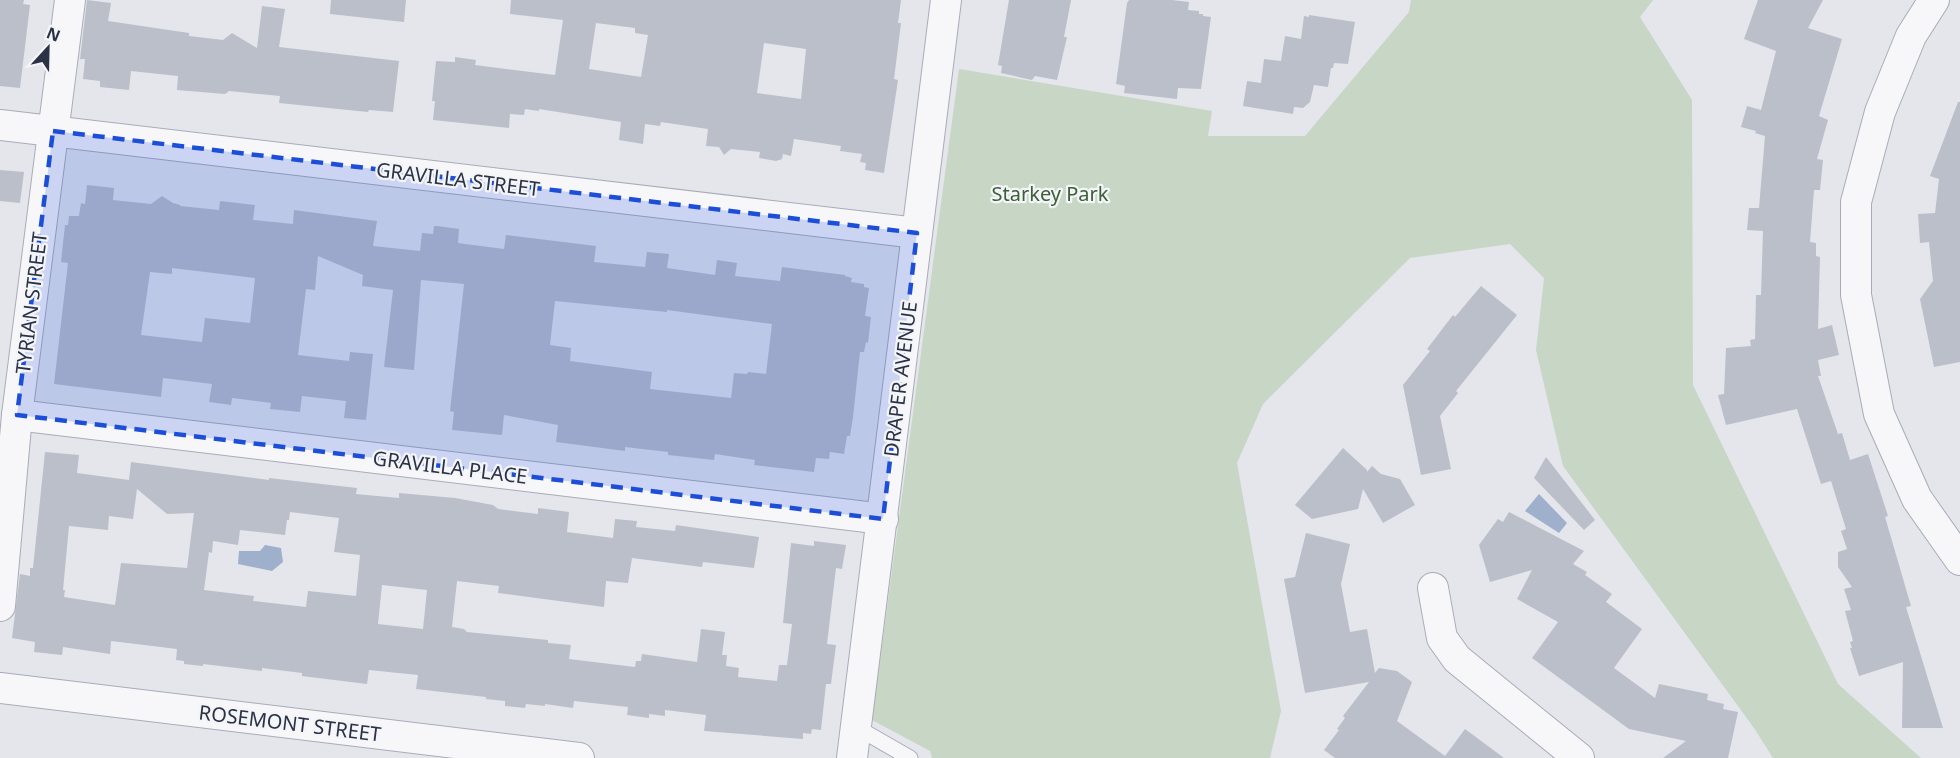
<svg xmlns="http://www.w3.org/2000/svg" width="1960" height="758" font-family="'Noto Sans',sans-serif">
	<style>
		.green { fill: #c7d6c5 }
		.water { fill: #9fb0cc }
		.building { fill: #bbbfca; fill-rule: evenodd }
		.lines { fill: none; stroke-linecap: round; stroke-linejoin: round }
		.service-casing { stroke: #a9acb7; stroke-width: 17 }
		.minor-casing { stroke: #a9acb7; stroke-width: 32 }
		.service { stroke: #f7f7fa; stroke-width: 15 }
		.minor { stroke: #f7f7fa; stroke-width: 30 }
		.marked { fill: #1d4ed8; fill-opacity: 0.2; stroke: #1d4ed8; stroke-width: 4.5; stroke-dasharray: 12 8; stroke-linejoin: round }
		.labels { text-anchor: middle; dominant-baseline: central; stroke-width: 4.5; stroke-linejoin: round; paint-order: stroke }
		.street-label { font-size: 20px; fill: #2b3245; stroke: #f4f5f9 }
		.park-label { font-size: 20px; fill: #3b6038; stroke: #f4f5f9 }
	</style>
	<rect width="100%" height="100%" fill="#e4e6ec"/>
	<path class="green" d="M 1411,0 L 1653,0 L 1640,17 L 1692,100 L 1693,385 L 1838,684 L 1921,758 L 1773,758 L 1754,728 L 1563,466 L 1536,350 L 1544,278 L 1510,244 L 1410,258 L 1263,404 L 1237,463 L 1281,711 L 1270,758 L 932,758 L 930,751 L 872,720 L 959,69 L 1212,111 L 1208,136 L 1305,136 L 1409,12 Z"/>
	<g class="water">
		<path d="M 1539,494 L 1567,523 L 1559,533 L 1525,511 Z"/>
		<path d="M 265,545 L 281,548 L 283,562 L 272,571 L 238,564 L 239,551 L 260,551 Z"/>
	</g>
	<g class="building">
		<path d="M 0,0 L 24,0 L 23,4 L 30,5 L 20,88 L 0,86 Z"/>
		<path d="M 87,0 L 111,3 L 108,21 L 189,33 L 189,36 L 223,40 L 232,33 L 257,48 L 262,6 L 285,9 L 279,47 L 399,61 L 393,112 L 369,110 L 368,112 L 279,103 L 280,96 L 229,91 L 225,94 L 177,90 L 178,76 L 131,71 L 129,90 L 100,87 L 100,81 L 83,79 L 85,59 L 80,59 Z"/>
		<path d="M 331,0 L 406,0 L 404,22 L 330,14 Z"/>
		<path d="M 511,0 L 901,0 L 898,23 L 901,23 L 894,79 L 898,80 L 884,173 L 865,170 L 866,163 L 860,162 L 862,154 L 840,151 L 841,146 L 794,139 L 791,156 L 783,154 L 782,159 L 776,161 L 759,158 L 760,152 L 731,149 L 724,155 L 719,147 L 706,146 L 708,129 L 661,122 L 660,126 L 645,124 L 643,144 L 619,140 L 621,122 L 539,109 L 539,111 L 525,109 L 524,115 L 510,114 L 509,128 L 433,120 L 435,101 L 432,101 L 436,61 L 455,62 L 455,57 L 476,60 L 475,65 L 555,75 L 563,20 L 510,14 ZM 596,23 L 635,28 L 635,33 L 648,35 L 641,77 L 589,69 ZM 764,43 L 806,49 L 801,99 L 757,93 Z"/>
		<path d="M 1009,0 L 1071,0 L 1064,37 L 1067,37 L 1057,80 L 1035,76 L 1032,80 L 1001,73 L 1002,66 L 998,65 Z"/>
		<path d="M 1129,0 L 1172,0 L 1189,2 L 1188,10 L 1199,11 L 1199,14 L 1203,14 L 1203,16 L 1211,17 L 1201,89 L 1178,88 L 1177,99 L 1124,93 L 1125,86 L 1116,84 L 1127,3 Z"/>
		<path d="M 1758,0 L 1823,0 L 1808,28 L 1842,39 L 1819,116 L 1828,120 L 1817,159 L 1823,160 L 1820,190 L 1814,190 L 1810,242 L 1816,243 L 1816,256 L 1820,257 L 1818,329 L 1832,325 L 1839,355 L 1818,360 L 1821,376 L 1818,376 L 1838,434 L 1842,433 L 1850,460 L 1868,454 L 1888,516 L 1885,517 L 1911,606 L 1906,607 L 1943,728 L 1902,728 L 1903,662 L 1859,676 L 1850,648 L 1852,648 L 1850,642 L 1853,641 L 1845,611 L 1851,610 L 1844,589 L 1852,587 L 1838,567 L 1838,552 L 1847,549 L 1841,531 L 1846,529 L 1831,481 L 1821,484 L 1797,409 L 1726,425 L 1718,395 L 1724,394 L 1726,348 L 1751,346 L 1750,340 L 1755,339 L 1756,295 L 1761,295 L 1763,231 L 1747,230 L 1749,208 L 1759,208 L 1765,136 L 1755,133 L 1756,131 L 1741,127 L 1747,106 L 1761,110 L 1776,51 L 1744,39 Z"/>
		<path d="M 1309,15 L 1355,22 L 1348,64 L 1334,63 L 1333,68 L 1331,68 L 1328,87 L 1314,85 L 1310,102 L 1303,108 L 1294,107 L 1293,114 L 1243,106 L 1247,81 L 1261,83 L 1264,59 L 1281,61 L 1285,36 L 1301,39 L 1304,16 L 1309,17 Z"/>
		<path d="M 1958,102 L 1960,102 L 1960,362 L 1934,367 L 1920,299 L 1933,281 L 1929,242 L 1920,243 L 1918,214 L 1935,213 L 1939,179 L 1930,176 Z"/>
		<path d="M 0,170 L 24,172 L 20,203 L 0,201 Z"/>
		<path d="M 87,185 L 114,188 L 113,200 L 151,204 L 162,196 L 173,203 L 180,205 L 180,206 L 219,210 L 220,201 L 255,205 L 253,220 L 293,224 L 294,210 L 377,221 L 373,246 L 420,251 L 422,233 L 433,234 L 434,226 L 437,226 L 459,229 L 458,243 L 504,249 L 506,235 L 596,246 L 594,262 L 645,267 L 647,252 L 669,254 L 667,268 L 715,275 L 717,260 L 737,263 L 735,276 L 780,281 L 782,267 L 845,275 L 845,276 L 852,278 L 851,282 L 864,284 L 864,287 L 869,288 L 865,316 L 871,317 L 868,343 L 866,342 L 864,352 L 860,352 L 853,417 L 850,436 L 847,436 L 844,454 L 830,452 L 829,459 L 816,458 L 814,472 L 754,465 L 755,460 L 715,454 L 714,460 L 668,455 L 668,452 L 625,447 L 625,451 L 556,442 L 558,425 L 504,415 L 502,435 L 452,430 L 454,412 L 450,411 L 464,284 L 421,280 L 414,370 L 384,367 L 393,290 L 362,286 L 363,275 L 318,256 L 315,290 L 306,289 L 298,355 L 349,361 L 350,352 L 373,354 L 366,420 L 344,418 L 346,401 L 302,396 L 300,412 L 270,409 L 271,403 L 232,398 L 231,405 L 209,402 L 212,384 L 163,378 L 161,397 L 54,384 L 68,263 L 61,262 L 65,225 L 68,225 L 69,216 L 79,216 L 81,203 L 85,204 ZM 172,268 L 255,278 L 250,323 L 205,318 L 202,342 L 141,335 L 150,272 L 172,274 ZM 555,301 L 667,312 L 667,310 L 772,324 L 766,374 L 748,372 L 747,374 L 734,373 L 731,398 L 650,389 L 652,372 L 570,361 L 571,348 L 550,345 Z"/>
		<path d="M 1481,286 L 1517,315 L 1456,391 L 1458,393 L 1440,416 L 1451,469 L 1421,475 L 1403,385 L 1430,351 L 1427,349 L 1453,315 L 1455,317 Z"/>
		<path d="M 1343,448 L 1367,470 L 1367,472 L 1372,466 L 1381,474 L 1400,479 L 1415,505 L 1383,523 L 1363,489 L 1358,509 L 1312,519 L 1295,505 Z"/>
		<path d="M 45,452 L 79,455 L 77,473 L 129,480 L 131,462 L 269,480 L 269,478 L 357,488 L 356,494 L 399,498 L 399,493 L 455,498 L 493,505 L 498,509 L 538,514 L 538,508 L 569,512 L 567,532 L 613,538 L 615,519 L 637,521 L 636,527 L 675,531 L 676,525 L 759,537 L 754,568 L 703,562 L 702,567 L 632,558 L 628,583 L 606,581 L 604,607 L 498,593 L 499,586 L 457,581 L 452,627 L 464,629 L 467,632 L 548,640 L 548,643 L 571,645 L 569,659 L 635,667 L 636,661 L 641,661 L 642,654 L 697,662 L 701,629 L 725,632 L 722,655 L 727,655 L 726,666 L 739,668 L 738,677 L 777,681 L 779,665 L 787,665 L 792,624 L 783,623 L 791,543 L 814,546 L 814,541 L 846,545 L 842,569 L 836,568 L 827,644 L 836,645 L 831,684 L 826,684 L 821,730 L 812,729 L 811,734 L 803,733 L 803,739 L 704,731 L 706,715 L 665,710 L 665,716 L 649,714 L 649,718 L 627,715 L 628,707 L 574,701 L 573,708 L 545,704 L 545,706 L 526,704 L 525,708 L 505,706 L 505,701 L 486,699 L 486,697 L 416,689 L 418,675 L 369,670 L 367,684 L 302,676 L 302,673 L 262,668 L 262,671 L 203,664 L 203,666 L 184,664 L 184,661 L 176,660 L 177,649 L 111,641 L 110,654 L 63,647 L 62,655 L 34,652 L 35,642 L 12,638 L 20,574 L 30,576 L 30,568 L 33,568 ZM 137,489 L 167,514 L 194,513 L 187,568 L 121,563 L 115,605 L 64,597 L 65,590 L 63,590 L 69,526 L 108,530 L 109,516 L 133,519 ZM 290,512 L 339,518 L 334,552 L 360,555 L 356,596 L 308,591 L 306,607 L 253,601 L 254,596 L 204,590 L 209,552 L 212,553 L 213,541 L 238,545 L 240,530 L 285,535 L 287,520 L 289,520 ZM 382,585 L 427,590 L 423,629 L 378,624 Z"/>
		<path d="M 1546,457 L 1595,520 L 1584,530 L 1534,478 Z"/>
		<path d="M 1509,512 L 1584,551 L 1573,564 L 1587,572 L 1585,575 L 1612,594 L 1606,602 L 1642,629 L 1614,668 L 1655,698 L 1659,684 L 1708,694 L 1707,700 L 1724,704 L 1723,709 L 1738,712 L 1728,758 L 1663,758 L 1686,741 L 1629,729 L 1532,658 L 1558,622 L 1517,599 L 1532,570 L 1490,582 L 1479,545 L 1498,519 L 1503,522 Z"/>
		<path d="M 1306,533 L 1350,544 L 1341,584 L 1350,632 L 1367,629 L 1375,673 L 1379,668 L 1397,671 L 1412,682 L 1397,721 L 1445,756 L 1465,729 L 1504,758 L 1335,758 L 1324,750 L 1339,730 L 1337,729 L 1345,718 L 1343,716 L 1369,682 L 1305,693 L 1284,579 L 1295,577 Z"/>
	</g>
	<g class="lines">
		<g class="service-casing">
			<path id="service" d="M 856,727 L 910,758"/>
		</g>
		<g class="minor-casing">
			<g id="minor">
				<path d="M 1934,0 L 1911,36 L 1880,112 L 1856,202 L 1856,295 L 1879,414 L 1917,499 L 1960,560"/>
				<path d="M 0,125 L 917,233"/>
				<path d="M 17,415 L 883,519"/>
				<path d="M 1433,588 L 1442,638 L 1457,659 L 1579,758"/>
				<path d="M 0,606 L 17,415 L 70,0"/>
				<path d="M 0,688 L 579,758"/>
				<path d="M 852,758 L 946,0"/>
			</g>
		</g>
		<use href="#service" class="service"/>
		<use href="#minor" class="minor"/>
	</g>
	<path class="marked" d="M 53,131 L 917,233 L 883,519 L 17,415 Z"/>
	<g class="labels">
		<g class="street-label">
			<text transform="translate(458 179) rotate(7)">GRAVILLA STREET</text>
			<text transform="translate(31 303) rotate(-83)">TYRIAN STREET</text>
			<text transform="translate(900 379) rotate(-83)">DRAPER AVENUE</text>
			<text transform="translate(450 467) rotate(7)">GRAVILLA PLACE</text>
			<text transform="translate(290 723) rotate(7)">ROSEMONT STREET</text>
		</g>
		<g class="park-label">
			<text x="1050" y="193">Starkey Park</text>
		</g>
	</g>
	<g transform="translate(48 48) rotate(22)" stroke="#f4f5f9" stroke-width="4.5" paint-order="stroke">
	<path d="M0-4.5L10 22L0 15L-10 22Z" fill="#2b3245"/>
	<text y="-9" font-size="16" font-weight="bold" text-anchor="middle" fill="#2b3245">N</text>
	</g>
</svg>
